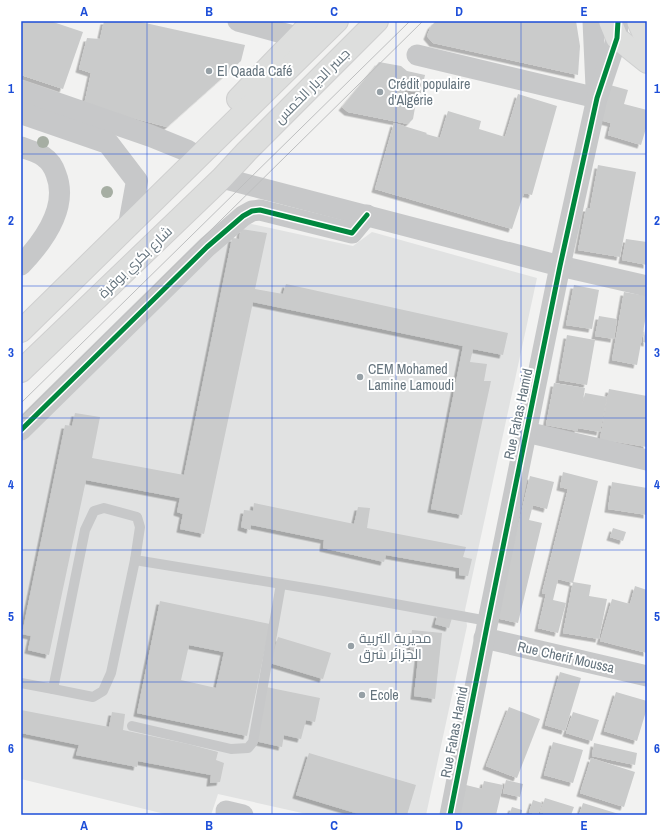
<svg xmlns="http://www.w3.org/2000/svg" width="668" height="836" font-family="'Archivo Narrow',Cairo,sans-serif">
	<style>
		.built { fill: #e1e2e2 }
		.building { fill: #cacbcb; fill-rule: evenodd; filter: url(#shadow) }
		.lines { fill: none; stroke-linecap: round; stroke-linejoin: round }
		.secondary-casing { stroke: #cfd0d0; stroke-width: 24 }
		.trunk-casing { stroke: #cfcfcf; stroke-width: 24 }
		.service { stroke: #c7c8c9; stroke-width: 10 }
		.minor { stroke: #c7c8c9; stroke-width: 21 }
		.tertiary { stroke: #c7c8c9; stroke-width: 22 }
		.secondary { stroke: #dddedd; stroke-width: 22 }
		.trunk { stroke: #dddedd; stroke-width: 22 }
		.tram { stroke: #bdbebf; stroke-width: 1 }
		.cycleway-casing { stroke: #fff; stroke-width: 8 }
		.cycleway { stroke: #00873e; stroke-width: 5 }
		.tree { fill: #a6aea3 }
		.grid { fill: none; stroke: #1d4ed8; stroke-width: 1; stroke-opacity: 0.55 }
		.poi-dot { fill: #96a0a6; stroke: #fff; stroke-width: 1.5 }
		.labels { text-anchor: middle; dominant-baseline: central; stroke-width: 4; stroke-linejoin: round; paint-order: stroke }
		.poi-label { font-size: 14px; fill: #65747e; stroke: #fff; text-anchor: start }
		.street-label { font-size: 14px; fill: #65747e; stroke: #fff }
		.neatline { fill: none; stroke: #1d4ed8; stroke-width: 1.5 }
		.grid-label { font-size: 13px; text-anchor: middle; font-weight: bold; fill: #1d4ed8 }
	</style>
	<defs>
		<filter id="shadow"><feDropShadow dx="-3.5" dy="3.5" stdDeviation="0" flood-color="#0004"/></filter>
	</defs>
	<rect width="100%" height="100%" fill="#f2f2f1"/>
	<path class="built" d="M 242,222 L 353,246 L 372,232 L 537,278 L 465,610 L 467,626 L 426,815 L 311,815 L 218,794 L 211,815 L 169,815 L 21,779 L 21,436 L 232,238 L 239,238 Z"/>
	<g class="building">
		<path d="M 21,21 L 50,21 L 83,32 L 63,89 L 21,75 Z"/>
		<path d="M 104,21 L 136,21 L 245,45 L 241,61 L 167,127 L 84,105 L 91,73 L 79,69 L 87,38 L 100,39 Z"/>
		<path d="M 436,21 L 576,21 L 580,46 L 578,75 L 433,43 L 427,36 L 431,26 Z"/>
		<path d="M 379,62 L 401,66 L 407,71 L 425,75 L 421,93 L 405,90 L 403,100 L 416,102 L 413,119 L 408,124 L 348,112 L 342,107 Z"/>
		<path d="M 610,85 L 628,90 L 624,104 L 647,110 L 647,125 L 641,145 L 608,135 L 611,123 L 600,120 Z"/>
		<path d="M 518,94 L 557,106 L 532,195 L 524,193 L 512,229 L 375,189 L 394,123 L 427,133 L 426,134 L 440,138 L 448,111 L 481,121 L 479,129 L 505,137 Z"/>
		<path d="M 598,165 L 636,172 L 620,257 L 578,250 L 586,208 L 590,208 Z"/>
		<path d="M 241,229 L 267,233 L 255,289 L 283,294 L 286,284 L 508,333 L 503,355 L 473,349 L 470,362 L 487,364 L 484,381 L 491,381 L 462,515 L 431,509 L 463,346 L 253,302 L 204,534 L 180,529 L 183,514 L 177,512 L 180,498 L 86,480 L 49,655 L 28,650 L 31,636 L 22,634 L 65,425 L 72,426 L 75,413 L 100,417 L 92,458 L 184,475 L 232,238 L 239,239 Z"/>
		<path d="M 626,239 L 647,242 L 647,265 L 622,260 Z"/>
		<path d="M 574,285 L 599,290 L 592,329 L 566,325 Z"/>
		<path d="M 624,292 L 647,296 L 647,310 L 637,365 L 612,360 Z"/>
		<path d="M 599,316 L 617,319 L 614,339 L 595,336 Z"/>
		<path d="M 646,325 L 647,325 L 647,343 L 643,342 Z"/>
		<path d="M 567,335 L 595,340 L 587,385 L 559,380 Z"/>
		<path d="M 554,383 L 585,388 L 582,406 L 585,393 L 607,397 L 600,432 L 578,428 L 578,431 L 546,425 Z"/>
		<path d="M 609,389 L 647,396 L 647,447 L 600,439 Z"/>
		<path d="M 563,472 L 598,481 L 573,583 L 558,579 L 553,600 L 566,603 L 558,633 L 538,628 L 546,594 L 542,593 L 568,489 L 560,487 Z"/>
		<path d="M 530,476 L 554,482 L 547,509 L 533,505 L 529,520 L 542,523 L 518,623 L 496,618 Z"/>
		<path d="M 612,482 L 647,488 L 647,515 L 608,509 Z"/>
		<path d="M 254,503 L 354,524 L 358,507 L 370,508 L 367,528 L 466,547 L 463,557 L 472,559 L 468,576 L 459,575 L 459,568 L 386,555 L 384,562 L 323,548 L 324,540 L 251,525 L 250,530 L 241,527 L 244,510 L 253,511 Z"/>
		<path d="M 613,528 L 626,532 L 623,541 L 610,537 Z"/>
		<path d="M 573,582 L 591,585 L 589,596 L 607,599 L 599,639 L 563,633 Z"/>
		<path d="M 635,586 L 647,590 L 647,653 L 600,641 L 612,599 L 630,604 Z"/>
		<path d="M 160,601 L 270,624 L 247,736 L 137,713 ZM 189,645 L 224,652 L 216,688 L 181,680 Z"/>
		<path d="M 438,614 L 452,618 L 449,628 L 435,624 Z"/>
		<path d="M 412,630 L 442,633 L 435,699 L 414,696 L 419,650 L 410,649 Z"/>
		<path d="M 278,637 L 331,653 L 323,679 L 270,663 Z"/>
		<path d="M 560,672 L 581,678 L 565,731 L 545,725 Z"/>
		<path d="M 266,687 L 320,698 L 315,722 L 306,720 L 301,739 L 284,735 L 282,747 L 255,741 Z"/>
		<path d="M 616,692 L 647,701 L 647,708 L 637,741 L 604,731 Z"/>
		<path d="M 509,707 L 540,719 L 517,778 L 486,766 Z"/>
		<path d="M 21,710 L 109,727 L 112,712 L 125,714 L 123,730 L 188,744 L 218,752 L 216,760 L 224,763 L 220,782 L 210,783 L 211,775 L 138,761 L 137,767 L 76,755 L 79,745 L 21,733 Z"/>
		<path d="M 573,712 L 599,720 L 592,741 L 566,733 Z"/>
		<path d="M 553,742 L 583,750 L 573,783 L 544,775 Z"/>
		<path d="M 594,743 L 637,753 L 635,765 L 592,756 Z"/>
		<path d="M 309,753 L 416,785 L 407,815 L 362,815 L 296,795 Z"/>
		<path d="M 591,758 L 635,772 L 624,807 L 580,793 Z"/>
		<path d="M 506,780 L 523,784 L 520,797 L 503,793 Z"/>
		<path d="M 484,781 L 503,785 L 496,815 L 459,815 L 466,785 L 482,789 Z"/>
		<path d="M 545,798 L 574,807 L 571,815 L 549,815 L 540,812 Z"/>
		<path d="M 533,800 L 542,803 L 538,815 L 529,812 Z"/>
		<path d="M 583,803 L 622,815 L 579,815 Z"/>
		<path d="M 512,807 L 522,810 L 521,815 L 509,815 Z"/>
	</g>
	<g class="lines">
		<g class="secondary-casing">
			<g id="secondary">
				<path d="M 610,21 L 617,38 L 647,62"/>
				<path d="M 638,21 L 647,41"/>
			</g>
		</g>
		<g class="trunk-casing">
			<g id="trunk">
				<path d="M 238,99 L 313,21"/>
				<path d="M 21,331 L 337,21"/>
				<path d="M 21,371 L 222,178 L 247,151 L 377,21"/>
			</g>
		</g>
		<g class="service">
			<path d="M 21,683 L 53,689 L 85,530 L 94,511 L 104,508 L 137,517 L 140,527 L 135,560 L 324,591 L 488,621"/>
			<path d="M 53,689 L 93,697 L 103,691 L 111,673 L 135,560"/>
			<path d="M 132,726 L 231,749 L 248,748 L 253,742 L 281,584"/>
		</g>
		<g class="minor">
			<path d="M 238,21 L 297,37"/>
			<path d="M 593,21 L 596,87"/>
			<path d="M 417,55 L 597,98"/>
			<path d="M 21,147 C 28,150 38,152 44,157 C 50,161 54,168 56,174 C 69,207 43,242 21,265"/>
			<path d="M 222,178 L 560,266 L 647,286"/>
			<path d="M 21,430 L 207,247 L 243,216 L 252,211 L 260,210 L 352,233 L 367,215"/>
			<path d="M 526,432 L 647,460"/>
			<path d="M 484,638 L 647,676"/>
			<path d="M 226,811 L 243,815"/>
			<path d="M 450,815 L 488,621 L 560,266 L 597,98 L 617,38 L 618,22"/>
		</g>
		<g class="tertiary">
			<path d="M 21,91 L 151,136 L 188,151"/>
			<path d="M 21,113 L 108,143 L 137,181 L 129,225"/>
		</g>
		<use href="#secondary" class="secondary"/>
		<use href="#trunk" class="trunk"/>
		<g class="tram">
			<path d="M 21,403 L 410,21"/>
			<path d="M 21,417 L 423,21"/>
		</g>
		<g class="cycleway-casing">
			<g id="cycleway">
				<path d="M 21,430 L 207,247 L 243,216 L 252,211 L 260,210 L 352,233 L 367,215"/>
				<path d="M 450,815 L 488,621 L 560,266 L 597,98 L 617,38 L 618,21"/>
			</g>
		</g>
		<use href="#cycleway" class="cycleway"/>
	</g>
	<g class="tree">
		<circle cx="43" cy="142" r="6"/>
		<circle cx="107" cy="192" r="6"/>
	</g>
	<path class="grid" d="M 147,21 L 147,815M 272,21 L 272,815M 396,21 L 396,815M 521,21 L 521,815M 21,154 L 647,154M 21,286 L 647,286M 21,418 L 647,418M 21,550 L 647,550M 21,682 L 647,682"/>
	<g class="poi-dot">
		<circle cx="209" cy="71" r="4"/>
		<circle cx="380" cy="92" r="4"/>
		<circle cx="360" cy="377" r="4"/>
		<circle cx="351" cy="646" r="4"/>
		<circle cx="362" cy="695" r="4"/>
	</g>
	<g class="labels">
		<g class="poi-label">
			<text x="217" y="71">El Qaada Café</text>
			<text x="388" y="84">Crédit populaire<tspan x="388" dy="16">d'Algérie</tspan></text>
			<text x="368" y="369">CEM Mohamed<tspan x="368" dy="16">Lamine Lamoudi</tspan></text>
			<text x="359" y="638">مديرية التربية<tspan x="359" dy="16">الجزائر شرق</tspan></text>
			<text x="370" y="695">Ecole</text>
		</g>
		<g class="street-label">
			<text transform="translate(312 86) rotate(-45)">جسر الديار الخمس</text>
			<text transform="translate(135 262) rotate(-44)">شارع بكري بوقرة</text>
			<text transform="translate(518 414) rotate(-78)">Rue Fahas Hamid</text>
			<text transform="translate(566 657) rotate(13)">Rue Cherif Moussa</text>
			<text transform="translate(454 732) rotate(-79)">Rue Fahas Hamid</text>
		</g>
	</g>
	<rect width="668" height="836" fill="none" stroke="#ffffff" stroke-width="44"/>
	<rect x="22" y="22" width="624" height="792" class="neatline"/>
	<g class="grid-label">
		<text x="84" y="16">A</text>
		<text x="209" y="16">B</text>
		<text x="334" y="16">C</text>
		<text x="459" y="16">D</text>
		<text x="584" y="16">E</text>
		<text x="11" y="93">1</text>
		<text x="657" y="93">1</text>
		<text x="11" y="225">2</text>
		<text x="657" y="225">2</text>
		<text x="11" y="357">3</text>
		<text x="657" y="357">3</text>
		<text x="11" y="489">4</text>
		<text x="657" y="489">4</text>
		<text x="11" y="621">5</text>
		<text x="657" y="621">5</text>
		<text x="11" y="753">6</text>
		<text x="657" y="753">6</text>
		<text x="84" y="830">A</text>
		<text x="209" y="830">B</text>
		<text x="334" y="830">C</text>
		<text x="459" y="830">D</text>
		<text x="584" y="830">E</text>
	</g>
</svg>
